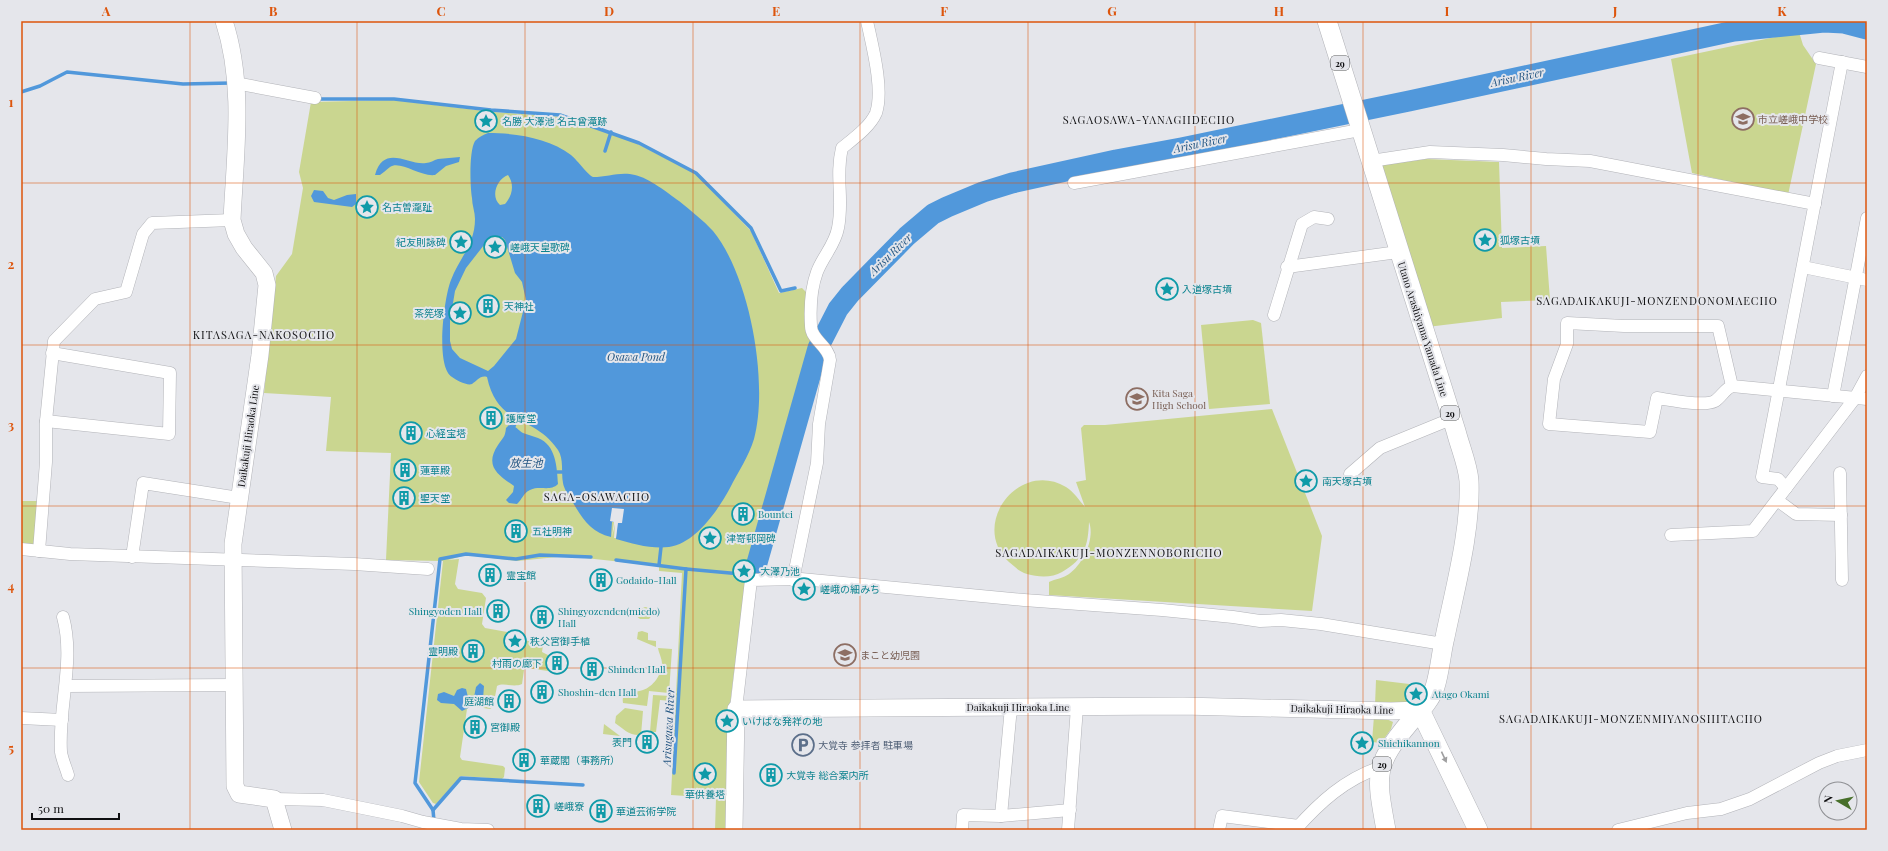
<svg xmlns="http://www.w3.org/2000/svg" width="1888" height="851" font-family="'Playfair Display','Noto Sans JP',serif">
	<style>
		.green { fill: #cad690 }
		.water { fill: #5198db; fill-rule: evenodd }
		.pier { fill: #e5e6eb }
		.lines { fill: none; stroke-linecap: round; stroke-linejoin: round }
		.stream { stroke: #5198db; stroke-width: 3.5 }
		.river { stroke: #5198db; stroke-width: 21 }
		.minor-casing { stroke: #b2b3b8; stroke-width: 13 }
		.secondary-casing { stroke: #b2b3b8; stroke-width: 18 }
		.primary-casing { stroke: #b2b3b8; stroke-width: 20 }
		.minor { stroke: #fff; stroke-width: 12 }
		.secondary { stroke: #fff; stroke-width: 17 }
		.primary { stroke: #fff; stroke-width: 19 }
		.oneway { fill: #9f9fa0 }
		.grid { fill: none; stroke: #dd550c; stroke-width: 1; stroke-opacity: 0.55 }
		.labels { text-anchor: middle; dominant-baseline: central; stroke-width: 4; stroke-linejoin: round; paint-order: stroke }
		.shield { fill: #e5e6eb; stroke: #4f5052; stroke-width: 1 }
		.shield-label { font-size: 9px; font-weight: bold; fill: #0f0f11 }
		.education-label { font-size: 10px; fill: #785e54; stroke: #e5e6eb; text-anchor: start }
		.culture-label { font-size: 10px; fill: #0d838f; stroke: #e5e6eb; text-anchor: start }
		.street-label { font-size: 10px; fill: #0f0f11; stroke: #e5e6eb }
		.service-label { font-size: 10px; fill: #4e5e75; stroke: #e5e6eb; text-anchor: start }
		.water-label { font-size: 11px; font-style: italic; fill: #235582; stroke: #e5e6eb }
		.neighbourhood-label { font-size: 11px; letter-spacing: 1px; fill: #0f0f11; stroke: #e5e6eb }
		.neatline { fill: none; stroke: #dd550c; stroke-width: 1.5 }
		.grid-label { font-size: 13px; text-anchor: middle; font-weight: bold; fill: #dd550c }
	</style>
	<rect width="100%" height="100%" fill="#e5e6eb"/>
	<g class="green">
		<path d="M 1799,32 L 1803,45 L 1816,64 L 1788,195 L 1692,173 L 1671,59 Z"/>
		<path d="M 393,100 L 494,112 L 563,117 L 630,140 L 696,174 L 751,231 L 779,293 L 802,288 L 807,293 L 815,344 L 757,554 L 746,575 L 730,705 L 726,830 L 715,830 L 716,798 L 671,795 L 682,573 L 659,571 L 659,566 L 567,556 L 517,561 L 466,555 L 448,560 L 459,559 L 455,584 L 458,589 L 482,593 L 486,598 L 482,624 L 485,628 L 519,634 L 523,640 L 540,643 L 543,645 L 542,652 L 552,657 L 550,669 L 548,671 L 527,668 L 524,670 L 522,684 C 513,688 504,682 497,686 L 493,707 L 490,709 L 470,706 L 467,709 L 460,757 L 462,760 L 503,766 L 505,768 L 504,777 L 502,779 L 461,776 L 436,804 L 433,803 L 419,782 L 443,561 L 386,560 L 391,453 L 326,451 L 331,397 L 264,393 L 276,276 L 292,254 L 303,188 L 299,172 L 311,102 Z"/>
		<path d="M 1426,159 L 1499,162 L 1502,248 L 1546,246 L 1550,300 L 1501,302 L 1502,318 L 1427,327 L 1376,166 Z"/>
		<path d="M 1253,320 L 1261,323 L 1270,404 L 1209,409 L 1201,325 Z"/>
		<path d="M 1272,409 L 1322,536 L 1312,611 L 1049,595 L 1049,582 C 1055,579 1064,578 1069,574 C 1084,563 1095,538 1089,522 C 1088,545 1085,559 1062,572 C 1052,578 1038,577 1027,574 C 1020,572 1015,567 1009,562 C 969,525 1019,459 1066,487 C 1074,492 1079,500 1085,507 L 1076,482 L 1086,480 L 1081,428 L 1084,425 L 1105,425 Z"/>
		<path d="M 21,501 L 39,501 L 35,546 L 21,544 Z"/>
		<path d="M 645,607 L 655,609 L 655,612 L 649,619 L 640,619 L 635,615 L 637,611 Z"/>
		<path d="M 642,631 L 648,633 L 648,640 L 656,641 L 656,647 L 637,639 L 638,632 Z"/>
		<path d="M 658,648 L 672,649 L 669,693 L 649,691 L 647,706 L 623,703 C 621,690 634,693 643,690 C 653,687 662,674 662,664 C 662,658 659,654 658,648 Z"/>
		<path d="M 1376,680 L 1426,686 L 1412,704 L 1375,705 Z"/>
		<path d="M 653,695 L 671,696 L 671,701 L 660,700 L 656,732 L 650,732 Z"/>
		<path d="M 625,708 L 643,711 L 641,735 C 629,736 624,729 615,723 L 616,716 Z"/>
		<path d="M 1374,716 L 1382,717 L 1393,722 L 1391,729 L 1381,743 L 1372,742 Z"/>
		<path d="M 604,724 L 620,736 L 603,734 Z"/>
	</g>
	<g class="water">
		<path d="M 488,133 C 516,133 549,138 571,155 C 578,161 588,175 593,177 C 608,177 621,171 635,175 C 649,178 668,193 679,201 C 691,211 703,220 713,231 C 750,276 769,383 754,439 C 749,456 738,472 730,488 C 718,510 696,543 669,547 C 651,549 633,544 616,539 L 617,522 L 612,522 L 611,537 C 590,532 581,517 571,499 C 568,494 564,489 563,483 C 561,472 564,459 558,450 C 534,414 498,428 487,377 C 480,375 477,381 472,384 C 467,386 456,380 452,377 C 435,367 444,297 451,280 C 459,258 475,245 475,219 C 475,212 472,205 472,198 C 470,186 469,151 475,141 C 479,137 483,135 488,133 ZM 508,175 C 515,185 512,196 505,204 L 500,205 C 490,196 497,179 508,175 ZM 502,237 L 505,240 L 515,273 L 522,282 L 526,300 L 516,339 L 494,366 L 488,371 L 460,358 L 452,349 L 450,341 L 450,321 L 455,291 L 466,268 L 484,245 L 493,243 L 498,238 Z"/>
		<path d="M 460,157 L 459,162 L 446,166 L 435,175 C 420,177 400,160 390,167 C 386,170 383,173 380,175 L 375,175 C 384,143 409,166 426,163 C 430,163 434,160 438,159 C 445,158 453,158 460,157 Z"/>
		<path d="M 314,190 L 323,191 L 328,198 L 334,200 L 347,195 L 356,194 L 356,204 L 352,207 L 314,202 L 311,196 Z"/>
		<path d="M 510,424 C 517,427 518,430 523,433 C 528,435 533,436 538,438 C 556,445 557,467 558,484 C 550,492 540,485 530,490 C 523,493 522,500 517,504 L 509,503 L 506,500 L 513,492 L 514,486 C 498,475 484,466 498,445 C 503,437 505,438 506,428 Z"/>
		<path d="M 480,683 L 484,686 L 483,699 L 490,706 L 472,706 L 462,711 L 454,704 L 441,703 L 437,700 L 438,694 L 444,692 L 454,696 L 457,690 L 462,688 L 466,689 L 469,701 L 473,702 L 476,687 Z"/>
	</g>
	<path class="pier" d="M 612,508 L 624,509 L 622,523 L 618,523 L 616,538 L 614,538 L 615,524 L 612,537 L 614,522 L 610,521 Z"/>
	<g class="lines">
		<g class="stream">
			<path d="M 21,92 L 40,86 L 67,72 L 183,84 L 231,83"/>
			<path d="M 317,99 L 394,99 L 491,110 L 560,115 L 639,143 L 696,173 L 751,228 L 781,291 L 795,288"/>
			<path d="M 605,151 L 611,132"/>
			<path d="M 514,426 L 517,419"/>
			<path d="M 557,472 L 562,472"/>
			<path d="M 616,560 L 686,569"/>
			<path d="M 659,565 L 661,547"/>
			<path d="M 674,773 L 686,569 L 741,574"/>
			<path d="M 433,810 L 415,783 L 440,559 L 466,554 L 516,559 L 540,555 L 591,557"/>
			<path d="M 434,821 L 433,810 L 461,778 L 583,785"/>
		</g>
		<path class="river" d="M 757,563 L 818,348 L 838,309 L 850,294 L 907,236 L 933,214 L 947,207 L 983,192 L 1012,183 L 1116,160 L 1181,148 L 1409,101 L 1734,31 L 1824,22 L 1844,23 L 1867,29"/>
		<g class="minor-casing">
			<g id="minor">
				<path d="M 1819,58 L 1867,67"/>
				<path d="M 235,83 L 315,98"/>
				<path d="M 1371,161 L 1430,152 L 1503,155 L 1546,159 L 1590,161 L 1815,204"/>
				<path d="M 1074,183 L 1360,130"/>
				<path d="M 1287,267 L 1398,252"/>
				<path d="M 1803,267 L 1867,280"/>
				<path d="M 1274,315 L 1302,224 L 1314,217 L 1328,219"/>
				<path d="M 1732,386 L 1718,326 L 1624,326 L 1567,323 L 1567,344 L 1554,379 L 1549,424 L 1650,432 L 1657,398 C 1671,400 1704,407 1715,401 C 1721,397 1725,389 1732,386 L 1867,399"/>
				<path d="M 1833,396 L 1867,218"/>
				<path d="M 46,421 L 169,434 L 170,373 L 52,353"/>
				<path d="M 1840,473 L 1842,580"/>
				<path d="M 1350,474 L 1380,448 L 1451,419"/>
				<path d="M 1786,488 L 1778,479 L 1762,477 L 1842,62"/>
				<path d="M 1777,500 L 1796,514 L 1841,515"/>
				<path d="M 1671,535 L 1753,531 L 1855,398 L 1867,376"/>
				<path d="M 21,549 L 70,554 L 354,564 L 428,569"/>
				<path d="M 39,551 L 46,462 L 46,421 L 54,341 L 95,299 L 126,292 L 143,234 L 152,223 L 232,220"/>
				<path d="M 132,557 L 143,483 L 239,498"/>
				<path d="M 793,580 L 817,463 L 819,424 L 830,360 C 829,346 811,340 811,326 C 810,309 811,288 817,272 C 823,256 835,245 838,228 C 844,199 835,177 842,148 C 853,139 870,127 876,113 C 884,89 872,45 867,21"/>
				<path d="M 63,617 C 75,661 58,707 61,752 C 62,759 66,768 68,775"/>
				<path d="M 66,686 L 235,685"/>
				<path d="M 736,709 L 751,580 L 801,579 L 1024,600 L 1162,610 L 1233,617 L 1260,621 L 1281,620 L 1321,624 L 1443,644"/>
				<path d="M 21,718 L 62,720"/>
				<path d="M 274,799 L 323,800 L 402,816 L 423,822 L 461,829 L 488,830"/>
				<path d="M 1001,816 L 1011,707"/>
				<path d="M 962,830 L 963,815 L 1001,816 L 1070,810"/>
				<path d="M 1068,830 L 1077,707"/>
				<path d="M 1219,830 L 1222,816 L 1299,826"/>
				<path d="M 1295,830 C 1320,802 1345,779 1381,767"/>
				<path d="M 1618,830 L 1687,813 L 1721,809 L 1750,799 L 1819,763 L 1837,756 L 1867,750"/>
			</g>
		</g>
		<g class="secondary-casing">
			<g id="secondary">
				<path d="M 224,21 C 245,85 235,154 232,220 L 236,234 L 244,248 L 264,273 L 267,285 L 260,355 L 233,544 L 235,786 L 239,794 L 274,799 L 283,830"/>
				<path d="M 734,830 L 736,709 L 1183,706 L 1391,711 L 1420,710"/>
			</g>
		</g>
		<g class="primary-casing">
			<g id="primary">
				<path d="M 1327,21 L 1456,431 C 1460,447 1468,465 1469,481 C 1471,531 1455,588 1445,637 C 1441,653 1440,671 1435,687 C 1431,700 1419,712 1410,722 C 1373,766 1376,775 1386,830"/>
				<path d="M 1420,710 L 1478,830"/>
			</g>
		</g>
		<use href="#minor" class="minor"/>
		<use href="#secondary" class="secondary"/>
		<use href="#primary" class="primary"/>
	</g>
	<defs><path id="oneway-solid" d="M-6-.8H1V-3.2L6.5 0L1 3.2V.8H-6Z"/></defs>
	<use class="oneway" href="#oneway-solid" transform="translate(1444 757) rotate(65)"/>
	<path class="grid" d="M 190,21 L 190,830M 357,21 L 357,830M 525,21 L 525,830M 693,21 L 693,830M 860,21 L 860,830M 1028,21 L 1028,830M 1195,21 L 1195,830M 1363,21 L 1363,830M 1531,21 L 1531,830M 1698,21 L 1698,830M 21,183 L 1867,183M 21,345 L 1867,345M 21,506 L 1867,506M 21,668 L 1867,668"/>
	<defs>
		<g id="school-ring" transform="scale(1.15)"><circle r="9.5" fill="#e5e6eb" stroke="#8d6e63" stroke-width="1.5"/><path d="M0-5L7-2L0 1L-7-2ZM-4 1L0 2.5L4 1V4Q0 6-4 4Z" fill="#8d6e63"/></g>
		<g id="sight-ring" transform="scale(1.15)"><circle r="9.5" fill="#e5e6eb" stroke="#0f9aa8" stroke-width="1.5"/><path d="M0-6L1.8-2.2L6-1.7L2.9 1.2L3.7 5.4L0 3.3L-3.7 5.4L-2.9 1.2L-6-1.7L-1.8-2.2Z" fill="#0f9aa8"/></g>
		<g id="building-ring" transform="scale(1.15)"><circle r="9.5" fill="#e5e6eb" stroke="#0f9aa8" stroke-width="1.5"/><path d="M-4-6H4V6H1V3H-1V6H-4ZM-2.5-4.3h1.7v1.8h-1.7ZM.8-4.3h1.7v1.8H.8ZM-2.5-1h1.7V.8h-1.7ZM.8-1h1.7V.8H.8Z" fill="#0f9aa8"/></g>
		<g id="parking-ring" transform="scale(1.15)"><circle r="9.5" fill="#e5e6eb" stroke="#5c6f8a" stroke-width="1.5"/><path d="M-3.5-5.5H1a3.5 3.5 0 0 1 0 7H-1V5.5H-3.5ZM-1-3.4V-.6H.8a1.4 1.4 0 0 0 0-2.8Z" fill="#5c6f8a"/></g>
	</defs>
	<g fill-rule="evenodd">
		<use href="#school-ring" x="1743" y="119"/>
		<use href="#sight-ring" x="486" y="121"/>
		<use href="#sight-ring" x="367" y="207"/>
		<use href="#sight-ring" x="1485" y="240"/>
		<use href="#sight-ring" x="461" y="242"/>
		<use href="#sight-ring" x="495" y="247"/>
		<use href="#sight-ring" x="1167" y="289"/>
		<use href="#building-ring" x="488" y="306"/>
		<use href="#sight-ring" x="460" y="313"/>
		<use href="#school-ring" x="1137" y="399"/>
		<use href="#building-ring" x="491" y="418"/>
		<use href="#building-ring" x="411" y="433"/>
		<use href="#building-ring" x="405" y="470"/>
		<use href="#sight-ring" x="1306" y="481"/>
		<use href="#building-ring" x="404" y="498"/>
		<use href="#building-ring" x="743" y="514"/>
		<use href="#building-ring" x="516" y="531"/>
		<use href="#sight-ring" x="710" y="538"/>
		<use href="#sight-ring" x="744" y="571"/>
		<use href="#building-ring" x="490" y="575"/>
		<use href="#building-ring" x="601" y="580"/>
		<use href="#sight-ring" x="804" y="589"/>
		<use href="#building-ring" x="498" y="611"/>
		<use href="#building-ring" x="542" y="617"/>
		<use href="#sight-ring" x="515" y="641"/>
		<use href="#building-ring" x="473" y="651"/>
		<use href="#school-ring" x="845" y="655"/>
		<use href="#building-ring" x="557" y="663"/>
		<use href="#building-ring" x="592" y="669"/>
		<use href="#building-ring" x="542" y="692"/>
		<use href="#sight-ring" x="1416" y="694"/>
		<use href="#building-ring" x="509" y="701"/>
		<use href="#sight-ring" x="727" y="721"/>
		<use href="#building-ring" x="475" y="727"/>
		<use href="#building-ring" x="647" y="742"/>
		<use href="#sight-ring" x="1362" y="743"/>
		<use href="#parking-ring" x="803" y="745"/>
		<use href="#building-ring" x="524" y="760"/>
		<use href="#sight-ring" x="705" y="774"/>
		<use href="#building-ring" x="771" y="775"/>
		<use href="#building-ring" x="538" y="806"/>
		<use href="#building-ring" x="601" y="811"/>
	</g>
	<g class="labels">
		<g class="shield">
			<rect x="1331" y="56" width="18" height="14" rx="3"/>
			<rect x="1441" y="406" width="18" height="14" rx="3"/>
			<rect x="1373" y="757" width="18" height="14" rx="3"/>
		</g>
		<g class="shield-label">
			<text x="1340" y="63">29</text>
			<text x="1450" y="413">29</text>
			<text x="1382" y="764">29</text>
		</g>
		<g class="education-label">
			<text x="1758" y="119">市立嵯峨中学校</text>
			<text x="1152" y="393">Kita Saga<tspan x="1152" dy="12">High School</tspan></text>
			<text x="860" y="655">まこと幼児園</text>
		</g>
		<g class="culture-label">
			<text x="502" y="121">名勝 大澤池 名古曾滝跡</text>
			<text x="382" y="207">名古曽瀧趾</text>
			<text x="1500" y="240">狐塚古墳</text>
			<text x="446" y="242" text-anchor="end">紀友則詠碑</text>
			<text x="510" y="247">嵯峨天皇歌碑</text>
			<text x="1182" y="289">入道塚古墳</text>
			<text x="504" y="306">天神社</text>
			<text x="444" y="313" text-anchor="end">茶筅塚</text>
			<text x="506" y="418">護摩堂</text>
			<text x="426" y="433">心経宝塔</text>
			<text x="420" y="470">蓮華殿</text>
			<text x="1322" y="481">南天塚古墳</text>
			<text x="420" y="498">聖天堂</text>
			<text x="758" y="514">Bountei</text>
			<text x="532" y="531">五社明神</text>
			<text x="726" y="538">津嵜邨岡碑</text>
			<text x="760" y="571">大澤乃池</text>
			<text x="506" y="575">霊宝館</text>
			<text x="616" y="580">Godaido-Hall</text>
			<text x="820" y="589">嵯峨の細みち</text>
			<text x="482" y="611" text-anchor="end">Shingyoden Hall</text>
			<text x="558" y="611">Shingyozenden(miedo)<tspan x="558" dy="12">Hall</tspan></text>
			<text x="530" y="641">秩父宮御手植</text>
			<text x="458" y="651" text-anchor="end">霊明殿</text>
			<text x="542" y="663" text-anchor="end">村雨の廊下</text>
			<text x="608" y="669">Shinden Hall</text>
			<text x="558" y="692">Shoshin-den Hall</text>
			<text x="1432" y="694">Atago Okami</text>
			<text x="494" y="701" text-anchor="end">庭湖館</text>
			<text x="742" y="721">いけばな発祥の地</text>
			<text x="490" y="727">宮御殿</text>
			<text x="632" y="742" text-anchor="end">表門</text>
			<text x="1378" y="743">Shichikannon</text>
			<text x="540" y="760">華蔵閣（事務所）</text>
			<text x="786" y="775">大覚寺 総合案内所</text>
			<text x="705" y="794" text-anchor="middle">華供養塔</text>
			<text x="554" y="806">嵯峨寮</text>
			<text x="616" y="811">華道芸術学院</text>
		</g>
		<g class="street-label">
			<text transform="translate(1423 329) rotate(72)">Utano Arashiyama Yamada Line</text>
			<text transform="translate(248 436) rotate(-82)">Daikakuji Hiraoka Line</text>
			<text x="1018" y="707">Daikakuji Hiraoka Line</text>
			<text transform="translate(1342 709) rotate(1)">Daikakuji Hiraoka Line</text>
		</g>
		<g class="service-label">
			<text x="818" y="745">大覚寺 参拝者 駐車場</text>
		</g>
		<g class="water-label">
			<text transform="translate(1517 77) rotate(-12)">Arisu River</text>
			<text transform="translate(1200 143) rotate(-12)">Arisu River</text>
			<text transform="translate(890 254) rotate(-44)">Arisu River</text>
			<text x="636" y="356">Osawa Pond</text>
			<text x="526" y="462">放生池</text>
			<text transform="translate(668 727) rotate(-87)">Arisugawa River</text>
		</g>
		<g class="neighbourhood-label">
			<text x="1149" y="119">SAGAOSAWA-YANAGIIDECHO</text>
			<text x="1657" y="300">SAGADAIKAKUJI-MONZENDONOMAECHO</text>
			<text x="264" y="334">KITASAGA-NAKOSOCHO</text>
			<text x="597" y="496">SAGA-OSAWACHO</text>
			<text x="1109" y="552">SAGADAIKAKUJI-MONZENNOBORICHO</text>
			<text x="1631" y="718">SAGADAIKAKUJI-MONZENMIYANOSHITACHO</text>
		</g>
	</g>
	<rect width="1888" height="851" fill="none" stroke="#e5e6eb" stroke-width="44"/>
	<g transform="translate(1838 801) rotate(279)"><circle r="19" fill="#e5e6eb" stroke="#8f9094"/>
	<path d="M0-3L7 15L0 10L-7 15Z" fill="#476f2a"/>
	<text y="-6" font-size="11" font-weight="bold" text-anchor="middle" fill="#0f0f11">N</text>
	</g>
	<path d="M32 813v6h87v-6" fill="none" stroke="#0f0f11" stroke-width="2"/>
	<text x="38" y="813" font-size="12" fill="#0f0f11" stroke="#e5e6eb" stroke-width="3" paint-order="stroke">50 m</text>
	<rect x="22" y="22" width="1844" height="807" class="neatline"/>
	<g class="grid-label">
		<text x="106" y="16">A</text>
		<text x="273" y="16">B</text>
		<text x="441" y="16">C</text>
		<text x="609" y="16">D</text>
		<text x="776" y="16">E</text>
		<text x="944" y="16">F</text>
		<text x="1112" y="16">G</text>
		<text x="1279" y="16">H</text>
		<text x="1447" y="16">I</text>
		<text x="1615" y="16">J</text>
		<text x="1782" y="16">K</text>
		<text x="11" y="107">1</text>
		<text x="11" y="269">2</text>
		<text x="11" y="430">3</text>
		<text x="11" y="591">4</text>
		<text x="11" y="753">5</text>
	</g>
</svg>
